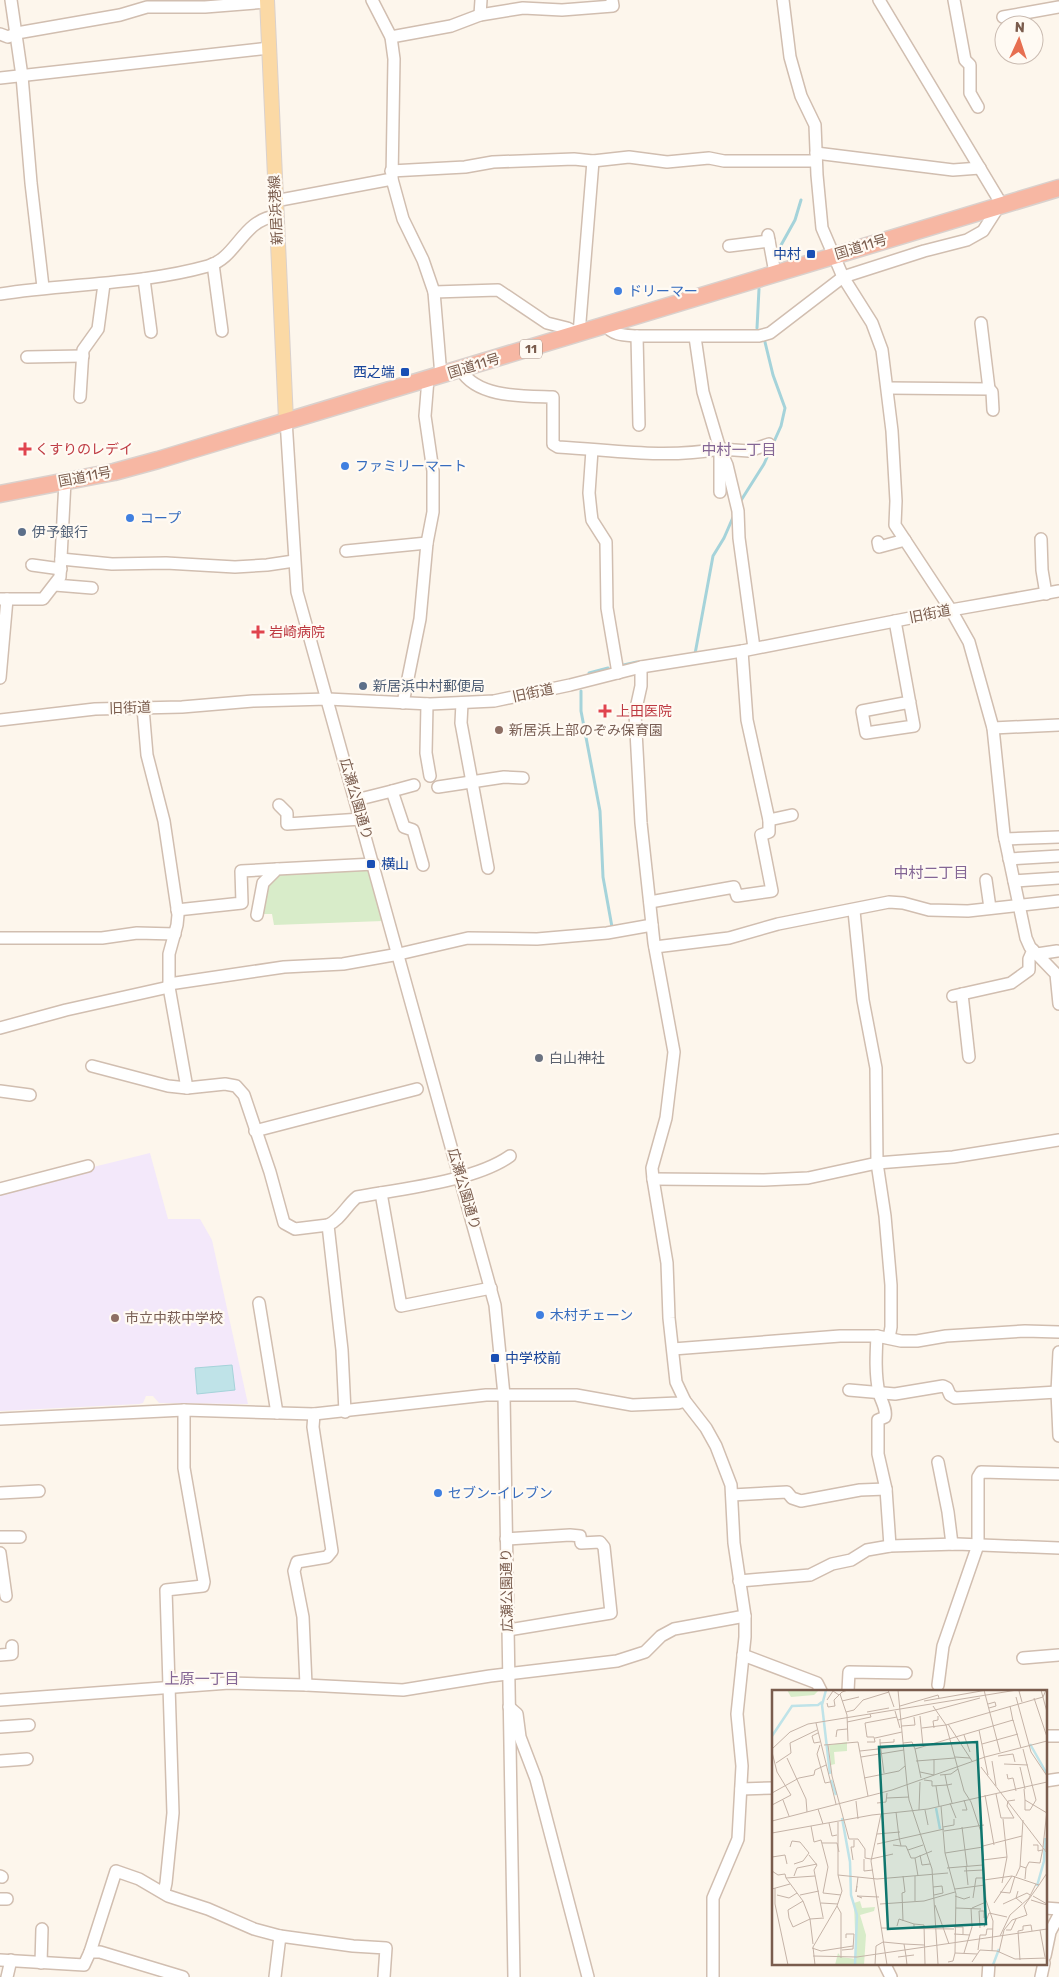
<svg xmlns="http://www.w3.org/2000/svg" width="1059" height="1977" font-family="Rubik,'Noto Sans JP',sans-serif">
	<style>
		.education { fill: #f3e8fa }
		.green { fill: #d8ecc9 }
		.water { fill: #bfe3e8; stroke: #a5d3da }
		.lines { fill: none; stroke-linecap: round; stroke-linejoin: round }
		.stream { stroke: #a5d3da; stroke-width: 3 }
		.minor-casing { stroke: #d1beb0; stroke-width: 14 }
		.major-casing { stroke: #dad1cd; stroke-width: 16 }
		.highway-casing { stroke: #dad1cd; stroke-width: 19 }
		.minor { stroke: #fff; stroke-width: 11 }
		.major { stroke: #fbd9a5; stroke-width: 14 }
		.highway { stroke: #f7b7a3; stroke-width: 16 }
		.transit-dot { fill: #1a4fb4; stroke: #fffaf3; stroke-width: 2 }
		.shop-dot { fill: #3f7fe0; stroke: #fffaf3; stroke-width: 2 }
		.health-dot { fill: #e0444e; stroke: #fffaf3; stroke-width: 2 }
		.service-dot { fill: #5c6f8a; stroke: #fffaf3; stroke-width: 2 }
		.education-dot { fill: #8d6e63; stroke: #fffaf3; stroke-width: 2 }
		.worship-dot { fill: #6b7280; stroke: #fffaf3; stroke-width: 2 }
		.labels { text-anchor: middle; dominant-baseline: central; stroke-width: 4.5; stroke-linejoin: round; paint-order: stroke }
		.shield { fill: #fffaf3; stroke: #a28b7f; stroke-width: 1 }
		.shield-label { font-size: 12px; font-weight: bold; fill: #7a5c4d }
		.street-label { font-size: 14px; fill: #7a5c4d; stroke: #fffaf3 }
		.transit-label { font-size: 14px; fill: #164399; stroke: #fffaf3; text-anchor: end }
		.shop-label { font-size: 14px; fill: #366cbe; stroke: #fffaf3; text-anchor: start }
		.health-label { font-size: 14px; fill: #be3a42; stroke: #fffaf3; text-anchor: start }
		.service-label { font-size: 14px; fill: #4e5e75; stroke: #fffaf3; text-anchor: start }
		.education-label { font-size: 14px; fill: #785e54; stroke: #fffaf3; text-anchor: start }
		.worship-label { font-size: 14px; fill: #5b616d; stroke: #fffaf3; text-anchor: start }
		.neighbourhood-label { font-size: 15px; fill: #846695; stroke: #fffaf3 }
		.inset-river { fill: none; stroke: #bfe3e8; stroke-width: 2.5 }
		.inset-road { fill: none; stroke: #c5b3a7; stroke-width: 1 }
		.view { fill: #0f766e; fill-opacity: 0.15; stroke: #0f766e; stroke-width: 2.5 }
		.inset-edge { fill: none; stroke: #7a5c4d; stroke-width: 2.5 }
	</style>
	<rect width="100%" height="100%" fill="#fdf6ec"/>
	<path class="education" d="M 150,1153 L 168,1219 L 200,1219 L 212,1240 L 248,1404 L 159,1403 L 153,1396 L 146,1396 L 143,1403 L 139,1404 L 0,1411 L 0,1190 Z"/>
	<path class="green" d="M 370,868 L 383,921 L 274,925 L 272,914 L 261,914 L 266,884 L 277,873 Z"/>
	<path class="water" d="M 232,1365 L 235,1390 L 197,1394 L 195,1368 Z"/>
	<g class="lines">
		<g class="stream">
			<path d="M 775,256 L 795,220 L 801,200"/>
			<path d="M 757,328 L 759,289"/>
			<path d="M 740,502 L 764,464 L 781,426 L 785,408 L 773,375 L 764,338"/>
			<path d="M 695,654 L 713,556 L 724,538 L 734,515"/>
			<path d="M 619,666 L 637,662"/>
			<path d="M 589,673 L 608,668"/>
			<path d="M 581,691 L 581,711 L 600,811 L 603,877 L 612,927"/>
		</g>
		<g class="minor-casing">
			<g id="minor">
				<path d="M 11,0 L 22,76 L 31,183 L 43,287"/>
				<path d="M 372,0 L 391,37 L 394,59 L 392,179 L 403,219 L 423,260 L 434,292 L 441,376"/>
				<path d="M 783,0 L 790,57 L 801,96 L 815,125 L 817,175 L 822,228 L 843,277 L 872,323 L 882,350 L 892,431 L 896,501 L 895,525 L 951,610 L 969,642 L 993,728 L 1004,834 L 1026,938 L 1030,947 L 1056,974 L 1059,1004"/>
				<path d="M 879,0 L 1002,205"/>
				<path d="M 954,0 L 965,60 L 970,65 L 970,93 L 978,107"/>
				<path d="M 480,15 L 481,0"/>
				<path d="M 1003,17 L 1059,7"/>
				<path d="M 0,34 L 8,37 L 17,33 L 120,15 L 147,7 L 205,7 L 267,2"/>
				<path d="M 391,37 L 451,26 L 480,15 L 523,8 L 562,10 L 613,6 L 612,0"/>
				<path d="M 0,78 L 269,48"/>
				<path d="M 816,153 L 953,170 L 980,168"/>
				<path d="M 391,171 L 465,167 L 493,162 L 574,159 L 593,161 L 629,157 L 667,162 L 709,158 L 724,161 L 816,161"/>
				<path d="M 275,201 L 392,179"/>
				<path d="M 768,235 L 775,273"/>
				<path d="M 729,246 L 769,241"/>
				<path d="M 213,264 L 222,331"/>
				<path d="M 144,279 L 151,332"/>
				<path d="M 434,292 L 498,290 L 547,323 L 567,328 L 579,334 L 593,161"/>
				<path d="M 0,294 C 69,283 140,285 208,266 C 237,258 242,220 276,216"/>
				<path d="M 981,323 L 989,389"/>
				<path d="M 605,325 C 614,336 624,335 637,336 L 759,336 L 770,333 L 843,277 L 924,251 L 967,240 L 983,231 L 999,206"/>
				<path d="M 637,336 L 639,425"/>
				<path d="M 695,337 L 703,392 L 720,449 L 749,451 L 769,444"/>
				<path d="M 27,357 L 83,356"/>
				<path d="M 461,370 C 477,398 524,396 553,397 L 553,444 L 558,447 C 615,450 661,459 720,449 L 727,465 L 738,511 L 739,538 L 754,648"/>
				<path d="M 888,388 L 989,389 L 992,392 L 993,410"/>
				<path d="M 80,397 L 83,350 L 98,329 L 104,284"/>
				<path d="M 286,420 L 297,592 L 495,1305 L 504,1395 L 514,1977"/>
				<path d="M 592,450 L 589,493 L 591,512 L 592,520 L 606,542 L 607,608 L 618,673"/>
				<path d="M 720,453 L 720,492"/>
				<path d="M 1041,539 L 1042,570 L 1046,594"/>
				<path d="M 878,542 L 879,547 L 905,540"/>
				<path d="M 346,551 L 427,543"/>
				<path d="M 61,559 L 112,564 L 166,563 L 235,567 L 267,565 L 294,561"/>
				<path d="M 32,565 L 61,569"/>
				<path d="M 55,585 L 92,588"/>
				<path d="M 0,599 L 43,599 L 60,577 L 65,481"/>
				<path d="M 895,621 L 914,726 L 866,733 L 862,711 L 910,702"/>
				<path d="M 742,651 L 747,720 L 769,820 L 792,815"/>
				<path d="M 641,667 L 641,686 L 635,713 L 641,823 L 654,943 L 674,1052 L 666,1118 L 652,1168 L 653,1179 L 667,1263 L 669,1318 L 676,1382 L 685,1401 L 706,1428 L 716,1446 L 731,1485 L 734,1543 L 745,1616 L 745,1637 L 737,1714 L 742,1766 L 738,1839 L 713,1898 L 713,1977"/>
				<path d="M 0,678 L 7,599"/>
				<path d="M 403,703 L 420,619 L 427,543 L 433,512 L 433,471 L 425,416 L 428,379"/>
				<path d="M 462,703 L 461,723 L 488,868"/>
				<path d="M 427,704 L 426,753 L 430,776"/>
				<path d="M 143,708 L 147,755 L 164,821 L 178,915 L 177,925 L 169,954 L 169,984"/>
				<path d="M 0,720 L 95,709 L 182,707 L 253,701 L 328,699 L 430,704 L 494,701 L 570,685 L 641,667 L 742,651 L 951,610 L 1059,591"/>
				<path d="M 993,728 L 1059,725"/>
				<path d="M 438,787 L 504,777 L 523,778"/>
				<path d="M 392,791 L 414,785"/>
				<path d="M 356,800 L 392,791 L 404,827 L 413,830 L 423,865"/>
				<path d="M 279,805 L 287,813 L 287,824 L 361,819"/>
				<path d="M 1005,839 L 1059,837"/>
				<path d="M 1009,859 L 1059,856"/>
				<path d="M 986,880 L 990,908"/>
				<path d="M 1014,881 L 1059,878"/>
				<path d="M 650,902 L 734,887 L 737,896 L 772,891 L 761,835 L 769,832 L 769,820"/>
				<path d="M 177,910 L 242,903 L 241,871 L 277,869"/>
				<path d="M 854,911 L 863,1000 L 876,1068 L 877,1163 L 885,1216 L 891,1285 L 891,1327 L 889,1338"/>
				<path d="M 257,915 L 263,883 L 277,869 L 374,864"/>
				<path d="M 0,938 L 102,938 L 137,933 L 175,934"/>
				<path d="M 655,947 L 729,938 L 778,924 L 889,902 L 903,903 L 929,910 L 968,911 L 1059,901"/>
				<path d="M 1037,954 L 1057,951"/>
				<path d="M 962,994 L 969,1057"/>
				<path d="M 953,996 L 1011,983 L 1029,970 L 1029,959 L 1033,950"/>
				<path d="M 0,1028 L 66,1010 L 169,987 L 169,984 L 284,967 L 343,964 L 399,954 L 468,938 L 537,939 L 607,933 L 652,925"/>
				<path d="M 92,1066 L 168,1086 L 187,1088 L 169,987"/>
				<path d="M 187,1088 L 225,1084 L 236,1086 L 244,1095 L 270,1172 L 284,1223 L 295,1229 L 328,1225"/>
				<path d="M 0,1091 L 30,1095"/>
				<path d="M 255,1131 L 417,1089"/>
				<path d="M 653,1179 L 764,1180 L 808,1178 L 877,1163 L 953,1157 L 1059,1140"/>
				<path d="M 0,1189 L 88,1166"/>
				<path d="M 381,1193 L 401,1306 L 491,1288"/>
				<path d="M 259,1303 L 277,1413"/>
				<path d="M 877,1336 C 876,1355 875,1374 879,1393 C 881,1401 887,1409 885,1417 L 878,1420 L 878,1454 L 886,1489 L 890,1546"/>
				<path d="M 673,1349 L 840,1336 L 877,1336 L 901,1341 L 917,1341 L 946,1336 L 1025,1331 L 1059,1332"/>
				<path d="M 1059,1352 L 1057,1392 L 1059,1436"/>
				<path d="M 849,1390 L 895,1394 L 943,1386 L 947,1388 L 950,1395 L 955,1398 L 1057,1392"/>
				<path d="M 345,1412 L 342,1350 L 328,1225 C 340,1220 347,1205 357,1197 C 401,1189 475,1181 510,1156"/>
				<path d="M 0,1419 L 184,1410 L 314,1414 L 486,1395 L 576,1395 L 632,1405 L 678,1403 L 685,1401"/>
				<path d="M 938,1462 L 948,1512 L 952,1544"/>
				<path d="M 0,1493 L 39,1491"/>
				<path d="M 732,1495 L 787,1492 L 792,1498 L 801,1501 L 860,1490 L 886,1489"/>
				<path d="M 0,1537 L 20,1537"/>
				<path d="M 506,1539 L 570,1535 L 580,1536 L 581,1543 L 600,1542 L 604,1547 L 611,1613 L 508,1630"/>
				<path d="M 0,1553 L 6,1596"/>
				<path d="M 739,1581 L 810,1575 L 832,1564 L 851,1560 L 867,1550 L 890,1546 L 957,1544 L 1059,1548"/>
				<path d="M 0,1655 L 12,1654 L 12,1646"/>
				<path d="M 743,1655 L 817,1683 L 821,1691"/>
				<path d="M 1023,1658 L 1059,1655"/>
				<path d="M 306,1685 L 303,1617 L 294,1571 L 297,1562 L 327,1557 L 332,1551 L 313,1427 L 314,1414"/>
				<path d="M 938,1685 L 943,1646 L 978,1545 L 978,1477 L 981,1472 L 1059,1474"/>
				<path d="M 848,1691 L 849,1672 L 906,1673"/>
				<path d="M 0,1700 L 229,1683 L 306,1685 L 403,1690 L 490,1676 L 617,1661 L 645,1652 L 661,1636 L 674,1629 L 745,1616"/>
				<path d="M 509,1707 L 517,1714 L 520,1737 L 536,1779 L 588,1977"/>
				<path d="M 0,1727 L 29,1725"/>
				<path d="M 1045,1736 L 1059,1736"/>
				<path d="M 0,1761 L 27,1759"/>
				<path d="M 1045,1781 L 1059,1779"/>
				<path d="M 741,1789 L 773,1788"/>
				<path d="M 0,1876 L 2,1877"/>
				<path d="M 164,1892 L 166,1883 L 173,1813 L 166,1590 L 203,1586 L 204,1582 L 184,1468 L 184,1410"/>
				<path d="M 0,1899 L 7,1899"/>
				<path d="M 1045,1908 L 1059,1909"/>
				<path d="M 90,1952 L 116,1871 L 139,1879 L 168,1896 L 208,1909 L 254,1929 L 280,1936"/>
				<path d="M 1045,1956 L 1050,1932 L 1059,1915"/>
				<path d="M 0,1960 L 84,1965 L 90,1952 L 100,1952 L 183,1977"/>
				<path d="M 41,1963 L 42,1929"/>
				<path d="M 884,1963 L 891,1977"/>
				<path d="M 7,1977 L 11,1960"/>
				<path d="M 275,1977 L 280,1936 L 353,1946 L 386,1948 L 384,1977"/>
				<path d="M 988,1977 L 989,1963"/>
				<path d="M 1041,1977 L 1044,1963"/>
			</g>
		</g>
		<g class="major-casing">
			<path id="major" d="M 267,0 L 286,420"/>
		</g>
		<g class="highway-casing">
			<path id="highway" d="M 0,494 L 114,472 L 158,460 L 1059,188"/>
		</g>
		<use href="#minor" class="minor"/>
		<use href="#major" class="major"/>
		<use href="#highway" class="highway"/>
	</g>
	<g class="transit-dot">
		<rect x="806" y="249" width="10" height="10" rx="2.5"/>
		<rect x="400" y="367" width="10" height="10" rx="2.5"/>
		<rect x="366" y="859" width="10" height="10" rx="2.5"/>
		<rect x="490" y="1353" width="10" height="10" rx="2.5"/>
	</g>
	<g class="shop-dot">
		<circle cx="618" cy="291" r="5"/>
		<circle cx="345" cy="466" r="5"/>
		<circle cx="130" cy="518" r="5"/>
		<circle cx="540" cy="1315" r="5"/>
		<circle cx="438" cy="1493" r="5"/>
	</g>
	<g class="health-dot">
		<path d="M22.5 441.5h5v5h5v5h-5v5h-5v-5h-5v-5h5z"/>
		<path d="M255.5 624.5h5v5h5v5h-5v5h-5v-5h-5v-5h5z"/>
		<path d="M602.5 703.5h5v5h5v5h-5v5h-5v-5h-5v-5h5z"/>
	</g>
	<g class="service-dot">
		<circle cx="22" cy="532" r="5"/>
		<circle cx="363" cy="686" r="5"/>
	</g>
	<g class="education-dot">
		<circle cx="499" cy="730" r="5"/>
		<circle cx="115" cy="1318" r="5"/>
	</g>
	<circle class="worship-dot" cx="539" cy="1058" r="5"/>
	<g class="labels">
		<rect class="shield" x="520" y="339.5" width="22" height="19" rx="4"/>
		<g class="shield-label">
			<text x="531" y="349">11</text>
		</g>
		<g class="street-label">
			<text transform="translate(276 210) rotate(-93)">新居浜港線</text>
			<text transform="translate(861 247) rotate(-17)">国道11号</text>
			<text transform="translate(474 366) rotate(-17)">国道11号</text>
			<text transform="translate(85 477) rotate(-11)">国道11号</text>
			<text transform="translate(930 614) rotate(-11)">旧街道</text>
			<text transform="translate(533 693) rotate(-12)">旧街道</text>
			<text transform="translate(130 708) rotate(-2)">旧街道</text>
			<text transform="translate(356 799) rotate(74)">広瀬公園通り</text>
			<text transform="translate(464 1189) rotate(74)">広瀬公園通り</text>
			<text transform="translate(507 1590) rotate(-91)">広瀬公園通り</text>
		</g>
		<g class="transit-label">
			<text x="801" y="254">中村</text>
			<text x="395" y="372">西之端</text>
			<text x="381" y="864" text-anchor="start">横山</text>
			<text x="505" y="1358" text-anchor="start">中学校前</text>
		</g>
		<g class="shop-label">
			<text x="628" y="291">ドリーマー</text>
			<text x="355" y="466">ファミリーマート</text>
			<text x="140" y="518">コープ</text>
			<text x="550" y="1315">木村チェーン</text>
			<text x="448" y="1493">セブン-イレブン</text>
		</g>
		<g class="health-label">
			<text x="35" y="449">くすりのレデイ</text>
			<text x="269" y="632">岩崎病院</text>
			<text x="616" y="711">上田医院</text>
		</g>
		<g class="service-label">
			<text x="32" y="532">伊予銀行</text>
			<text x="373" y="686">新居浜中村郵便局</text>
		</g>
		<g class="education-label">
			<text x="509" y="730">新居浜上部のぞみ保育園</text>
			<text x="125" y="1318">市立中萩中学校</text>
		</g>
		<g class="worship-label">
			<text x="549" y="1058">白山神社</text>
		</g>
		<g class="neighbourhood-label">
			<text x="739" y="450">中村一丁目</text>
			<text x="931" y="873">中村二丁目</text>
			<text x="202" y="1679">上原一丁目</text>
		</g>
	</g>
	<g transform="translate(772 1690)">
		<rect width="275" height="275" fill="#fdf6ec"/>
		<path d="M 47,0 L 42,5 L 19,7 L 15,0 ZM 75,52 L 75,61 L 62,62 L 63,74 L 59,75 L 57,55 ZM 88,211 L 90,218 L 103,217 L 102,221 L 88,225 L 94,245 L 92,275 L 63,275 L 66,263 L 69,267 L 84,269 L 82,213 Z" fill="#d8ecc9"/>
		<path class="inset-river" d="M 54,0 L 50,15 L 58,84M 0,46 L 20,16 L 46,15 L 50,12M 258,54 L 275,84M 59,90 L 64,105M 164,118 L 168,139M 70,128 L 78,172 L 79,205 L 85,225 L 83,275M 265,196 L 272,171 L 273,148M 221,275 L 227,259"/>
		<path class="inset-road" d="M 116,0 L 122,17M 126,0 L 135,94M 212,0 L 228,62M 269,0 L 275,22M 68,4 L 75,25 L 76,51M 244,7 L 259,62 L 275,86M 262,8 L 275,47M 55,10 L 61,1 L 67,5M 70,11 L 87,7M 152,11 L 215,0M 250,12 L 247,1 L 252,0M 55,13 L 56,17 L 63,16 L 62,10 L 70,2 L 76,0M 216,14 L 223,12 L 224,16 L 217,18M 128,16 L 166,5 L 167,8M 161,16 L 174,35 L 271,7 L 274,0M 238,16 L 241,31M 123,21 L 128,38M 74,22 L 82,20 L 91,10 L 117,2M 95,22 L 117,18M 148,26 L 151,56M 126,30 L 208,8M 75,32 L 99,27 L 98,24M 44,33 L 64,114M 176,34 L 200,71M 174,35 L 192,101 L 199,112 L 209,142 L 214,210 L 221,231 L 220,261M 130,36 L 143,35 L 142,27M 150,38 L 174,35M 162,38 L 161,31 L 166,30 L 166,26M 207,40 L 216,85M 46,43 L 40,46 L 42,53 L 48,52M 192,45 L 198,62M 64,47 L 65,40 L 75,39M 103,48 L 130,42M 108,49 L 108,53 L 122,52 L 122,49M 95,52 L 103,52 L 102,47 L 95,47 L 93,33 L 125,27M 108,53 L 112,83M 131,53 L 140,52 L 143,59 L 149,88M 210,54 L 246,44M 48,55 L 45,64 L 53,93 L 58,92M 52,55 L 86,52 L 96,106M 56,55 L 60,86 L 77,149 L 86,149 L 93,159 L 93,168 L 99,169M 0,59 L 18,42 L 36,34 L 245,0M 143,59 L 241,30 L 249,58M 251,59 L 264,110 L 258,120 L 253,120 L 253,110M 88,61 L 132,56M 0,62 L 5,82 L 19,105 L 0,115M 226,66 L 241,64 L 243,72M 89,67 L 132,60M 183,67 L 198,68M 15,68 L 34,109 L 35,122M 144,71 L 183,68M 220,71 L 224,96M 4,73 L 19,63 L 18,53 L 45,40M 232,74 L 256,75M 209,77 L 275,163M 248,77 L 253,99M 148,82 L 162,85 L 162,69M 235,84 L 236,89 L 241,88 L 244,101M 168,85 L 179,84 L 186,79M 173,85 L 175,95 L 180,94M 92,88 L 127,81 L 133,76M 152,90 L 160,91 L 160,96 L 175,95 L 180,113M 135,94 L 137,110 L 160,179 L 166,274M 164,96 L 167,116M 252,99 L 253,110 L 275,123M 0,103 L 27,88 L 42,85 L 43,80 L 54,75M 224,104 L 229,128 L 242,128 L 235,116 L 236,111 L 243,110M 213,105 L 222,155M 115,108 L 137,107M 11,110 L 17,126M 84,111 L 86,129M 105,113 L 114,112 L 115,103M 178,113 L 184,128M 169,116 L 173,163 L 184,204 L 183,263 L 181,271 L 176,272M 46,119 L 51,134M 147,120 L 148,92M 153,120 L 156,135M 190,120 L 195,120 L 192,110M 124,122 L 127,147M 109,124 L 99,171 L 115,275M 0,131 L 120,100 L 213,67 L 275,51M 57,133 L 60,146 L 65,145M 39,136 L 42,152 L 49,150 L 56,177 L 51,203M 171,137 L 182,135 L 182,129M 190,137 L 195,176M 172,141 L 212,135M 0,143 L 100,125 L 156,119 L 275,92M 105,144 L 128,142M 50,153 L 65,153 L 67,162M 105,154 L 172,139M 121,155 L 129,156 L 127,147M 261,155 L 266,155 L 266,161 L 270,160M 129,156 L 134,156 L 139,168 L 143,168M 211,156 L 250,146M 18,157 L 20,151 L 28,152 L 37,163 L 31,171 L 22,174M 271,157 L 275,120M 136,160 L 151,155M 274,160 L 275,145M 173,163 L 211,157M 37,165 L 45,175 L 42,180 L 51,227M 148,165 L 150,175 L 158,174M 0,167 L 13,165 L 15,174M 92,169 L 92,181 L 101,180M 99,169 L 121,164M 81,170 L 79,157 L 82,157 L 82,150M 211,170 L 235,167M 194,176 L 196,195M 248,176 L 254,178 L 253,189M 175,178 L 211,175M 254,178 L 257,172 L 268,173 L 271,158M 0,181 L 6,185 L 13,184 L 14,188 L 43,186M 192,181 L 211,180M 66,185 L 105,189 L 176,183M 22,186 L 25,178 L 45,174M 131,186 L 133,202 L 130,203 L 131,231M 143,186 L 143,211M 146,186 L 143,168 L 160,161M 244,186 L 248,177 L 251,130M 14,188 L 31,211 L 38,229 L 52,228M 212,190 L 240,186M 230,193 L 235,167 L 231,129M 85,196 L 84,202 L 86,187M 161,197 L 170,196 L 171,203 L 162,205M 3,198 L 3,214 L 16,275M 0,199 L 18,194M 183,199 L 213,195M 246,201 L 244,208 L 250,213M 228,202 L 238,203 L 243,186M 51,203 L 69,205M 5,205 L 17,208 L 25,203M 28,205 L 47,201M 183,206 L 192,209 L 198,207M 261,206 L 275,214M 90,208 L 85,206 L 107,207M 201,208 L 204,188 L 212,188M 259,210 L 275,215M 31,211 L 16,220 L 17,228 L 21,237 L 38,229 L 41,254M 49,213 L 66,214M 222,213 L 240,186 L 267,195 L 275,183M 108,214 L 152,211 L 183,202M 231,214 L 255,203 L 258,205M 163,215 L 177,254M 65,216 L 69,223 L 69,268M 184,218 L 209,219M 200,218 L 214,212M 125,236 L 127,229 L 142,234M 182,237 L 191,237 L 191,244M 212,237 L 217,223 L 235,227M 109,238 L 182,239M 208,238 L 207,221 L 212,221 L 212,228M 142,239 L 142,234 L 152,235 L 153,274M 234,240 L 239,240 L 244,229M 268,240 L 273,267M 182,244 L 198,245M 228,246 L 238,225 L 257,208 L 264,194M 132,254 L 152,255M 40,258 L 49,261 L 81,256M 70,260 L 81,259 L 82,244 L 74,244 L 74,248M 206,260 L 208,245 L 214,245 L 215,239 L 221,239M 227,262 L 232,240 L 240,230 L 255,225 L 252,216 L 267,195M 183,263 L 205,264M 192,263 L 200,237 L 199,218M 41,266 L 85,267 L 275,239M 248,270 L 246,241 L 251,240 L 251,236 L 259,235 L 260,241M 200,272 L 208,260 L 225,261 L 243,269 L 275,268M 43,275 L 41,257 L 65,216 L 70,201 L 66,185 L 66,132M 103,275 L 104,256 L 111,252 L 132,254 L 134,266 L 126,267M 135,275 L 134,266 L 142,265"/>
		<path class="view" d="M 205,52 L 214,234 L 116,239 L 107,57 Z"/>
		<rect width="275" height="275" class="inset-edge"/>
	</g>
	<g transform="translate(1019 40) rotate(3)"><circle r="24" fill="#fffaf3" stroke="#cabbb1"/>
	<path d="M0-4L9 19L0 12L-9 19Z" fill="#e76f51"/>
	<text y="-8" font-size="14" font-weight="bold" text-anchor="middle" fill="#7a5c4d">N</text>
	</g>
</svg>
